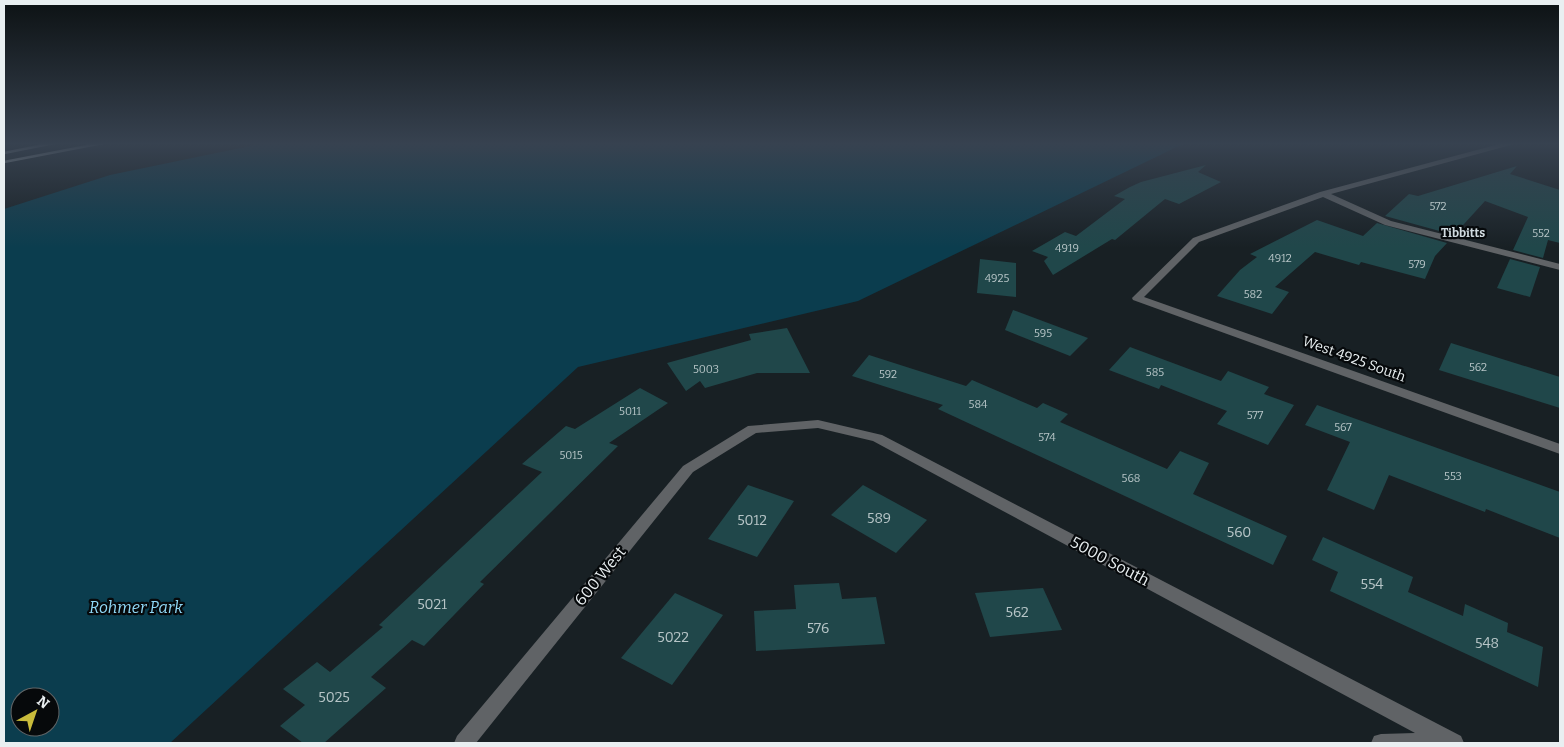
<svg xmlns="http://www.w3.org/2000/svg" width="1564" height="747" font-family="Bitter,serif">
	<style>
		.green { fill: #0b3d4e; fill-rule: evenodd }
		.building { fill: #20474a }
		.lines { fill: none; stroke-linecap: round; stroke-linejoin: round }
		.street { fill: #606366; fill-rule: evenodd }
		.rail { stroke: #a8aeb1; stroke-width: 2.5 }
		.labels { text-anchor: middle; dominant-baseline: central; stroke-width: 4.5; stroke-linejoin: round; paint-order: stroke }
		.number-label { font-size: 11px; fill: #b7c5c7 }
		.far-neighbourhood-label { font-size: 12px; font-weight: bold; fill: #d1dbe0; stroke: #06090b }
		.street-label { font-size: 14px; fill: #e9eff1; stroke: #06090b }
		.near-number-label { font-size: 14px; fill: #b7c5c7 }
		.near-street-label { font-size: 16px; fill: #e9eff1; stroke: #06090b }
		.near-park-label { font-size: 16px; font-style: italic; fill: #90d9f7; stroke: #06090b }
	</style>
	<rect width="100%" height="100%" fill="#182024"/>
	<path class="green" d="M 265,143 L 1185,143 L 858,301 L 578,367 L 170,743 L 4,743 L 4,209 L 110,175 ZM 20,697 L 50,697 L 50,727 L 20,727 Z"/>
	<g class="building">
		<path d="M 1206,165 L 1198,172 L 1221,182 L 1179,204 L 1165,199 L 1115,240 L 1112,239 L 1053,275 L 1044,261 L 1048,257 L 1032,251 L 1065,232 L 1076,236 L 1125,199 L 1114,196 L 1130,187 L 1141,182 Z"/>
		<path d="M 1517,166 L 1510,174 L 1560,190 L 1560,243 L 1548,240 L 1543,258 L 1513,250 L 1528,217 L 1485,201 L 1454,235 L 1385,216 L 1409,194 L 1418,196 Z"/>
		<path d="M 1317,220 L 1363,236 L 1377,223 L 1447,243 L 1435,256 L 1425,279 L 1361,262 L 1359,265 L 1315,252 L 1275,287 L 1289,292 L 1272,314 L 1217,296 L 1240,270 L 1257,257 L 1250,254 Z"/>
		<path d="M 980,259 L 1016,263 L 1016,297 L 977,293 Z"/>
		<path d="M 1510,259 L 1540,267 L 1530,297 L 1497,288 Z"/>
		<path d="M 1013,310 L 1088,338 L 1070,356 L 1005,330 Z"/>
		<path d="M 787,328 L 810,373 L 757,373 L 705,388 L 700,381 L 686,391 L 667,363 L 751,340 L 749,334 Z"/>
		<path d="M 1451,343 L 1560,377 L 1560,408 L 1439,370 Z"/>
		<path d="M 1130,347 L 1221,381 L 1228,371 L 1269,387 L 1264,394 L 1294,405 L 1268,445 L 1217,424 L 1227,411 L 1161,385 L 1159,389 L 1109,370 Z"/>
		<path d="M 869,355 L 966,386 L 972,380 L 1037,408 L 1043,403 L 1068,414 L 1060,422 L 1167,469 L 1180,451 L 1209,463 L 1193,494 L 1287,536 L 1273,565 L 938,409 L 943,405 L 852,376 Z"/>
		<path d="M 640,388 L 668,403 L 609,443 L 618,446 L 480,582 L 484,584 L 424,646 L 412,640 L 371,677 L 386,688 L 324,743 L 303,743 L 280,726 L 305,705 L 283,689 L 317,662 L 330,672 L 383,627 L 379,625 L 542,472 L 522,464 L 566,426 L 575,429 Z"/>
		<path d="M 1317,405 L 1560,492 L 1560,538 L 1486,509 L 1485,512 L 1389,475 L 1374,510 L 1327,490 L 1350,442 L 1305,425 Z"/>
		<path d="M 748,485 L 794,501 L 757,557 L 708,539 Z"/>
		<path d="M 863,485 L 927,520 L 896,553 L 831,515 Z"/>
		<path d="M 1323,537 L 1413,577 L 1408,592 L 1463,616 L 1465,604 L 1508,623 L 1507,632 L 1543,647 L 1538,687 L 1330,591 L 1338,572 L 1312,560 Z"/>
		<path d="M 839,583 L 842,599 L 876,597 L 885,644 L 756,651 L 754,611 L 796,609 L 794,585 Z"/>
		<path d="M 1043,588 L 1062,630 L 990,637 L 975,593 Z"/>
		<path d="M 675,593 L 723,615 L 672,685 L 621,658 Z"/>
	</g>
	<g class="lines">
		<g class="street">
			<path d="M 1503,143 L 1518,143 L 1331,194 L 1391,221 L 1560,264 L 1560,270 L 1385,225 L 1323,197 L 1199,242 L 1144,297 L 1560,444 L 1560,454 L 1133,300 L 1132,298 L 1193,238 L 1320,192 Z"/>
			<path d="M 818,420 L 882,435 L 1461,736 L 1464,743 L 1371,743 L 1374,736 L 1381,734 L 1415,733 L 873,441 L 818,428 L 756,433 L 693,472 L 476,743 L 454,743 L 457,736 L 683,466 L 748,426 Z"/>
		</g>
		<g class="rail">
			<path d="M 4,153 L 54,143"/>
			<path d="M 4,162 L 103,143"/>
		</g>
	</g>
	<linearGradient id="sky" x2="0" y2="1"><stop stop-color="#0d1214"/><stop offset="0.58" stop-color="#374250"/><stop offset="1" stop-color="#374250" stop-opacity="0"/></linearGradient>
	<rect width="1564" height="248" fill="url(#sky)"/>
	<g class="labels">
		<g class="number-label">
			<text x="1438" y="206">572</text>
			<text x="1541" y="233">552</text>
			<text x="1067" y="248">4919</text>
			<text x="1280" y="258">4912</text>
			<text x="1417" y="264">579</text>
			<text x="997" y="278">4925</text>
			<text x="1253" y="294">582</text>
			<text x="1043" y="333">595</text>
			<text x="1478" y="367">562</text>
			<text x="706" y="369">5003</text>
			<text x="1155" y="372">585</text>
			<text x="888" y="374">592</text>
			<text x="978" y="404">584</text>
			<text x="630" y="411">5011</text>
			<text x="1255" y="415">577</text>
			<text x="1343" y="427">567</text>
			<text x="1047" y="437">574</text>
			<text x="571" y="455">5015</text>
			<text x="1453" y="476">553</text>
			<text x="1131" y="478">568</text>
		</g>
		<g class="far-neighbourhood-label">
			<text x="1463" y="233">Tibbitts</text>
		</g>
		<g class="street-label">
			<text transform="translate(1354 359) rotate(20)">West 4925 South</text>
		</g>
		<g class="near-number-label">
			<text x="879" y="518">589</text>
			<text x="752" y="520">5012</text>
			<text x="1239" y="532">560</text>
			<text x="1372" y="584">554</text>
			<text x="432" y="604">5021</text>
			<text x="1017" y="612">562</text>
			<text x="818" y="628">576</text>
			<text x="673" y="637">5022</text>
			<text x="1487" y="643">548</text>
			<text x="334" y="697">5025</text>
		</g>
		<g class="near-street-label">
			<text transform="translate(1110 561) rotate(28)">5000 South</text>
			<text transform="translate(600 576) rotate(-51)">600 West</text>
		</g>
		<g class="near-park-label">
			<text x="136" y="607">Rohmer Park</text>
		</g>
	</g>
	<rect width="1564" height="747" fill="none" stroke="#e9eff1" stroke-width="10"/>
	<g transform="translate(35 712) rotate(40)"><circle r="24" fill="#06090b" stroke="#616567"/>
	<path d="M0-4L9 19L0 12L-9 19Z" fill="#c8bb3b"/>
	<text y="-8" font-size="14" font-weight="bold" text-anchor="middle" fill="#e9eff1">N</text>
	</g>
</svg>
